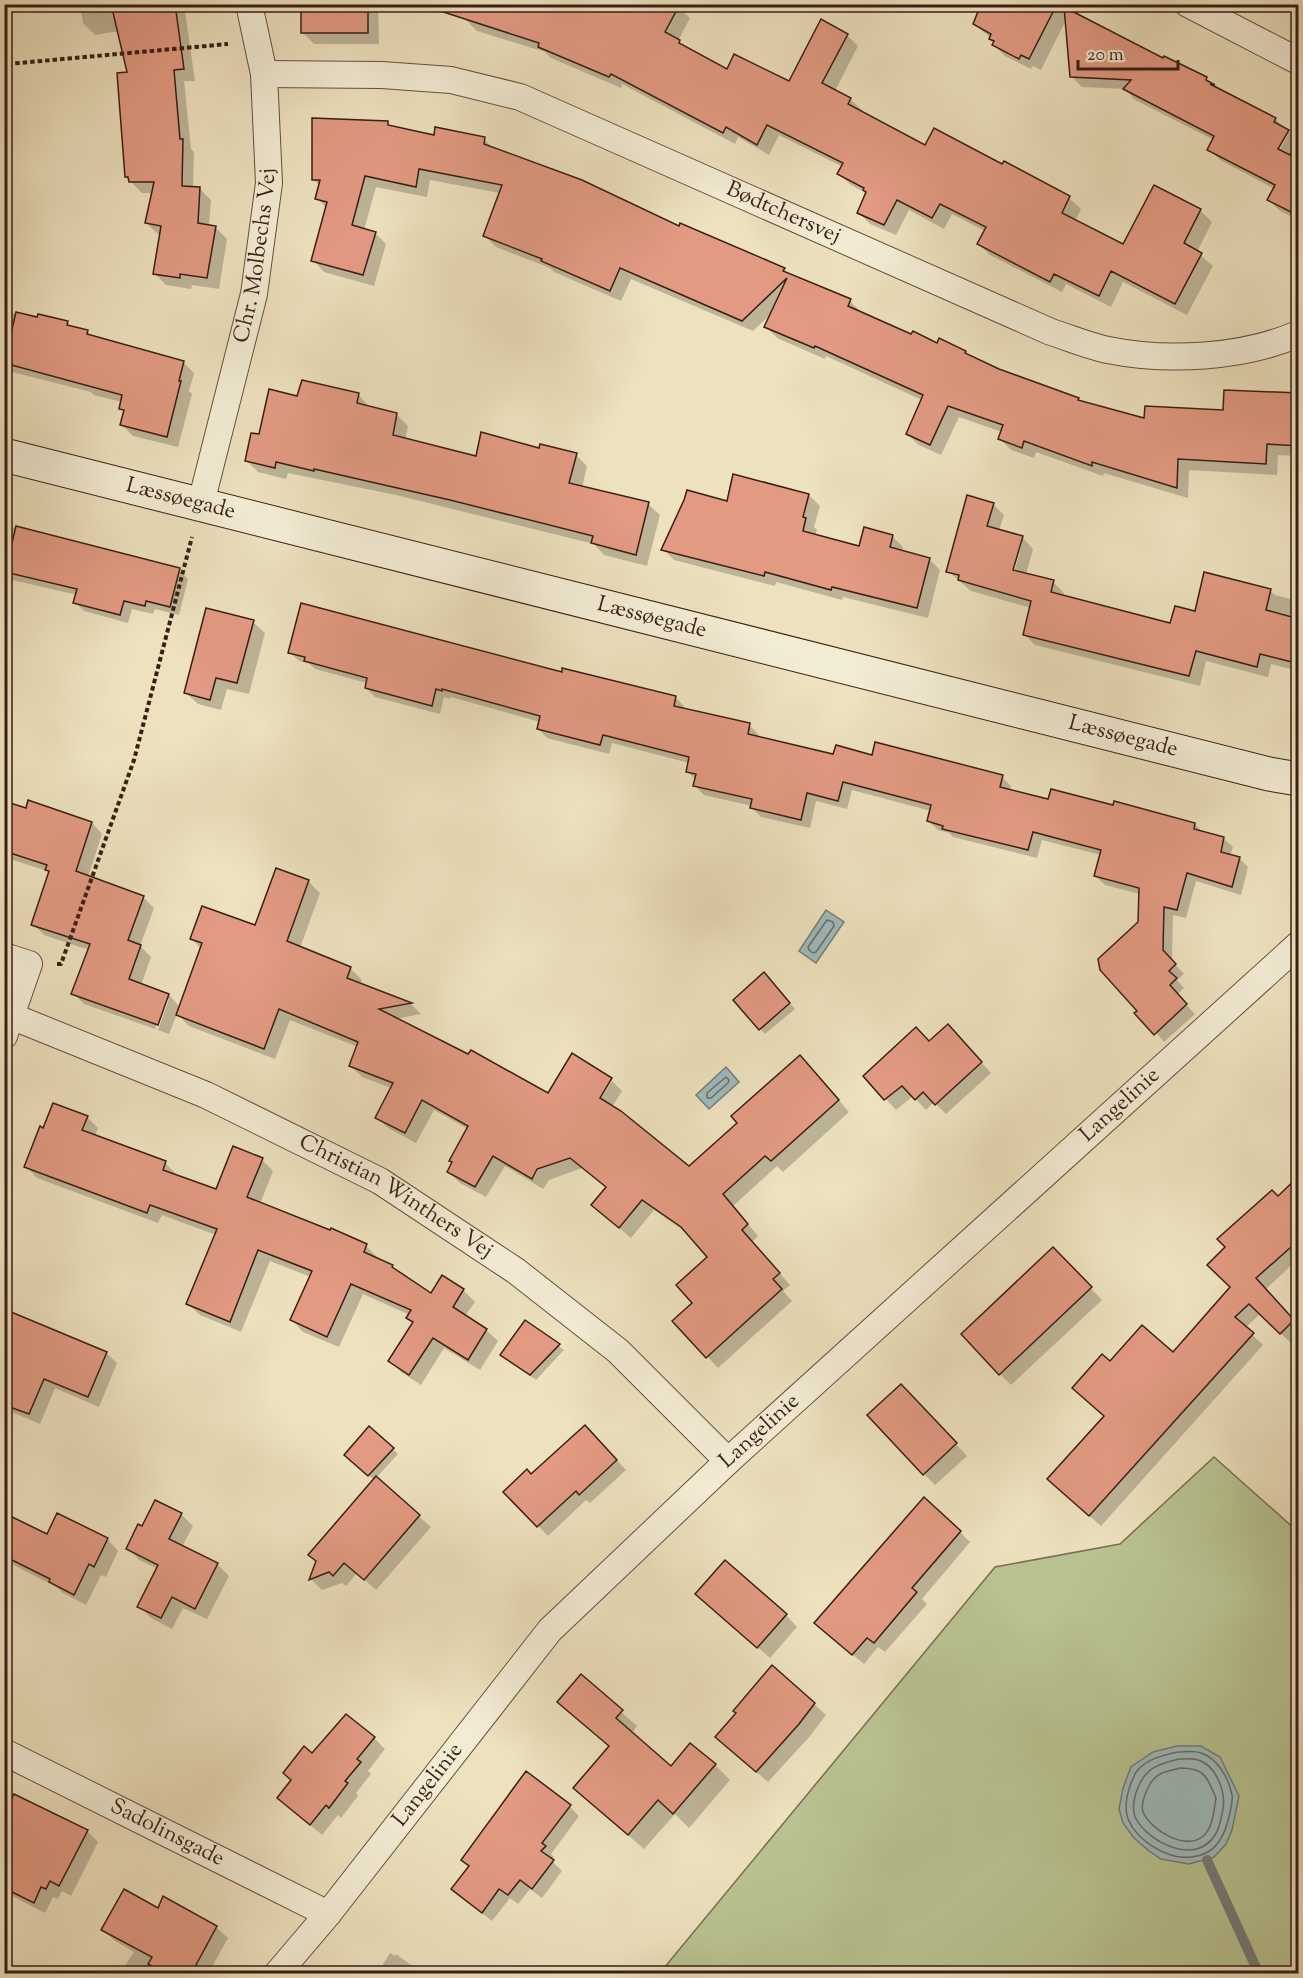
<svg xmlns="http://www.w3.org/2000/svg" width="1303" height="1978" font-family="'Sorts Mill Goudy',serif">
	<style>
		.green { fill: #b9c391; stroke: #797052; stroke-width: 1.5 }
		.water { fill: #9ebbbc; stroke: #767c79; stroke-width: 1.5 }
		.shadow { fill: #0003; fill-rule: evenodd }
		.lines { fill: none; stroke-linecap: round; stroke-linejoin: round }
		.shore { stroke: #6c6c68; stroke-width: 1.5 }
		.stream { stroke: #767c79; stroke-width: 10 }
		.building { fill: #e29a82; stroke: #391e14; stroke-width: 1.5 }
		.street-casing { stroke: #664f3e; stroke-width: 28 }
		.secondary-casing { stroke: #391e14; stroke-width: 35 }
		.path { stroke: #391e14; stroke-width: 4; stroke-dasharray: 4.5 3; stroke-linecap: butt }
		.street { stroke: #f3ecd5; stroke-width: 26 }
		.secondary { stroke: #f3ecd5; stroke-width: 33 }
		.labels { text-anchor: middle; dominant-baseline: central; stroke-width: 6; stroke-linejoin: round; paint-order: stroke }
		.street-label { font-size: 22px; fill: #391e14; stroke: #f3ecd5 }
	</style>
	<rect width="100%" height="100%" fill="#ede1be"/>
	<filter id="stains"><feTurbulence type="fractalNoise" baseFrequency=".00333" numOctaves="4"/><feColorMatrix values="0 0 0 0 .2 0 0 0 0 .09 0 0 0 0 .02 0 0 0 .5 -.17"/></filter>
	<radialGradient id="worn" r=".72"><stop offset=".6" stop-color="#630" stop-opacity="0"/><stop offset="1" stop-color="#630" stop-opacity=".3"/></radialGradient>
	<path class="green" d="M 1214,1457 L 1296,1530 L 1298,1527 L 1298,1973 L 659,1974 L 995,1567 L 1120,1544 Z"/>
	<g class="water">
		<path d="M 826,910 L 844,922 L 816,963 L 799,951 Z"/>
		<path d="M 726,1067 L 739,1082 L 709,1109 L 696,1095 Z"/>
		<path d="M 1177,1746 L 1201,1746 L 1220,1757 L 1239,1796 L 1232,1830 L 1226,1844 L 1214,1857 L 1189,1864 L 1161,1859 L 1149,1851 L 1134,1838 L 1123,1823 L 1119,1809 L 1123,1788 L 1131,1767 L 1153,1752 Z"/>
	</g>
	<g class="shadow">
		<path d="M 80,4 L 184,4 L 195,81 L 184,81 L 191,149 L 194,152 L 193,188 L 199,188 L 211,200 L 209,226 L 215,227 L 227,239 L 219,289 L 192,285 L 191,289 L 166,285 L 155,274 L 161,235 L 158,234 L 146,223 L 153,193 L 142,193 L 126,177 L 128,73 L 119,31 L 95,35 L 83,23 Z"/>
		<path d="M 302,4 L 378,4 L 379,44 L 314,44 L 302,32 Z"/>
		<path d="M 979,4 L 1059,4 L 1066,12 L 1206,79 L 1219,91 L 1275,119 L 1298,141 L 1298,220 L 1280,211 L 1269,200 L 1275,189 L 1220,160 L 1209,149 L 1214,140 L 1135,100 L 1125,89 L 1082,87 L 1071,76 L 1067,18 L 1041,70 L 1033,66 L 1031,69 L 1005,56 L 994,45 L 995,43 L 991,38 L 974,24 L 982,6 ZM 1285,133 L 1289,133 L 1276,157 L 1273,155 Z"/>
		<path d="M 676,5 L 690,18 L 678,41 L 687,49 L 727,71 L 789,83 L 847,35 L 858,46 L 835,91 L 850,99 L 862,110 L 861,112 L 926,147 L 1003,166 L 1004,164 L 1069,198 L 1081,209 L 1075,221 L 1124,246 L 1155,187 L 1201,211 L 1212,222 L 1197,252 L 1213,266 L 1187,315 L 1123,282 L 1111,307 L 1066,284 L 1062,292 L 990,255 L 979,244 L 985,231 L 952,214 L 944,229 L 909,210 L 896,235 L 870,224 L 859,213 L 867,194 L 851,185 L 839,174 L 843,167 L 779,135 L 769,155 L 738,137 L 735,144 L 622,84 L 621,88 L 551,58 L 545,52 L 477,31 L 466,20 L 467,14 Z"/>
		<path d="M 388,123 L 393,128 L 435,136 L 484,139 L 495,150 L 679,228 L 784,270 L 789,275 L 850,301 L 861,312 L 912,336 L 965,352 L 970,357 L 999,370 L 1078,399 L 1082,403 L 1145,420 L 1224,412 L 1298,395 L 1298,456 L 1278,455 L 1277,475 L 1189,470 L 1188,498 L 1104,473 L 1103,476 L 1036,452 L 1034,458 L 1011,450 L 1000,439 L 1002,432 L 959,417 L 941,455 L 919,445 L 907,434 L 922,400 L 826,356 L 825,359 L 777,338 L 766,327 L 771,314 L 753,331 L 631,279 L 621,301 L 554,272 L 550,268 L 496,247 L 485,236 L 500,193 L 430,180 L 427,197 L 376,187 L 364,230 L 375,233 L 386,244 L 374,286 L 324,272 L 313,260 L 327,209 L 317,198 L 320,186 L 313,179 Z"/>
		<path d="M 4,311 L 38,319 L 67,323 L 72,328 L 87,332 L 93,337 L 183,362 L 194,373 L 189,391 L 192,394 L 178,447 L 133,436 L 122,425 L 125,413 L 120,408 L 122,402 L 94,395 L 91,392 L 4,370 Z"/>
		<path d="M 358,394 L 370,408 L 396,414 L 408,426 L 405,440 L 477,458 L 541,450 L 576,455 L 587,466 L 582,488 L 648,504 L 660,515 L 647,566 L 604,555 L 594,544 L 396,495 L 288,473 L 286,479 L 258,472 L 247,461 L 260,436 L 298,397 Z"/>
		<path d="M 809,495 L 820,506 L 814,527 L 817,530 L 815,536 L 860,548 L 892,536 L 903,547 L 902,552 L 929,559 L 940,570 L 928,618 L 843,597 L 842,600 L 776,582 L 775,586 L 674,560 L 663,549 L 728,503 Z"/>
		<path d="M 993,504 L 1004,515 L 999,531 L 1022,537 L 1033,549 L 1026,574 L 1053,582 L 1064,593 L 1063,597 L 1171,625 L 1196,613 L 1270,591 L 1275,595 L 1298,601 L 1298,671 L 1271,664 L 1268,677 L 1206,661 L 1200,686 L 1035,645 L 1024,634 L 1031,608 L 971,591 L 948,571 ZM 1019,543 L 1022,543 L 1013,577 L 1010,576 Z"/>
		<path d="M 4,525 L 179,570 L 188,579 L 179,615 L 155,609 L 153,614 L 132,609 L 128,623 L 84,611 L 75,602 L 77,595 L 4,578 Z"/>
		<path d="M 253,622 L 265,633 L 249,694 L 227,689 L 221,710 L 198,704 L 186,693 Z"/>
		<path d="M 290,652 L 563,674 L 675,697 L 684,706 L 684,710 L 749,725 L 758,734 L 758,738 L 835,756 L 873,756 L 1002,777 L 1011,786 L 1010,791 L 1049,801 L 1114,806 L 1195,824 L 1203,833 L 1223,838 L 1233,847 L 1230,856 L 1239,858 L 1248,867 L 1241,895 L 1196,881 L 1186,918 L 1173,915 L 1172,961 L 1184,974 L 1177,980 L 1184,988 L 1177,995 L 1195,1014 L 1164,1042 L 1139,1011 L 1140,894 L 1105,885 L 1096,876 L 1101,855 L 1042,840 L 1037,858 L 953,837 L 949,833 L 938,830 L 928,821 L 931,811 L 852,790 L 847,809 L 816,801 L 810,828 L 761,817 L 752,808 L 752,806 L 704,795 L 695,786 L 696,780 L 687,771 L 689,763 L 612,743 L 609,754 L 547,738 L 538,729 L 540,722 L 451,697 L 450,699 L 444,697 L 440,714 L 375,697 L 366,688 L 367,683 L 315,669 L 310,664 L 299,661 Z"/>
		<path d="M 29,802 L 92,823 L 102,834 L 88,877 L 144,898 L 154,908 L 140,946 L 151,957 L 141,985 L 169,995 L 180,1007 L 201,949 L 191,938 L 256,927 L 277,870 L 309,882 L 320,893 L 300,948 L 350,968 L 362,980 L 360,984 L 411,1004 L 421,1014 L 395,1019 L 548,1095 L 573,1055 L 612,1080 L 609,1080 L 595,1103 L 597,1105 L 612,1081 L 622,1091 L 612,1107 L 689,1168 L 811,1068 L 849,1112 L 783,1172 L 777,1166 L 733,1206 L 758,1236 L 752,1242 L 790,1285 L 783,1291 L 792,1301 L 718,1368 L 707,1356 L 694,1303 L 710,1257 L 690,1235 L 654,1210 L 631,1238 L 593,1205 L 607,1188 L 582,1168 L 549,1180 L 543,1189 L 505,1166 L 486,1197 L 460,1183 L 448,1171 L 468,1129 L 434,1110 L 416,1143 L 388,1128 L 376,1117 L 391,1088 L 362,1077 L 351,1066 L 358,1047 L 290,1020 L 275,1059 L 189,1026 L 177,1014 L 169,1034 L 158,1030 L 169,999 L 166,999 L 155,1029 L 84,1004 L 73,993 L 89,950 L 44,935 L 33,924 L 50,872 L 4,857 L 5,803 L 27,810 Z"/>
		<path d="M 769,980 L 795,1009 L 765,1034 L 760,1029 Z"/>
		<path d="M 958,1037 L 991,1073 L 946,1114 L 934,1102 L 926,1110 L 913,1096 L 896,1110 L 865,1076 L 930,1042 Z"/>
		<path d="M 87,1117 L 98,1128 L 95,1136 L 165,1163 L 176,1174 L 176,1176 L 217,1191 L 262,1160 L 273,1171 L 260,1204 L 366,1246 L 377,1257 L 377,1259 L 392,1266 L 400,1274 L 431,1295 L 443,1278 L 463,1290 L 475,1302 L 465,1316 L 486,1330 L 498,1341 L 480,1370 L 444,1348 L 421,1385 L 401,1372 L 390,1361 L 414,1323 L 408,1318 L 410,1315 L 363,1294 L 339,1347 L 303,1332 L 292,1320 L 311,1277 L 270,1261 L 241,1332 L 200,1315 L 188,1304 L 216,1235 L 162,1215 L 158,1223 L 37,1178 L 26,1166 L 44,1130 Z"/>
		<path d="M 1298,1178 L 1298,1259 L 1266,1289 L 1298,1327 L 1298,1336 L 1291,1343 L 1260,1314 L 1245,1328 L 1263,1345 L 1101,1526 L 1060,1490 L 1105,1417 L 1110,1364 L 1173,1354 L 1232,1287 L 1278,1198 Z"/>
		<path d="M 1064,1260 L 1102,1300 L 1011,1385 L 1000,1374 Z"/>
		<path d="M 4,1315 L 106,1353 L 117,1363 L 99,1407 L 55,1388 L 40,1424 L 4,1409 Z"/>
		<path d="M 525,1322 L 564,1350 L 536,1380 L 508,1360 Z"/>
		<path d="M 912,1397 L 967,1456 L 935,1485 L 924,1474 Z"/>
		<path d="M 594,1436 L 626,1470 L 590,1503 L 586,1500 L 548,1536 L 505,1492 Z"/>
		<path d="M 393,1449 L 398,1454 L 376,1478 L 431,1527 L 376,1590 L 357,1573 L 346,1586 L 342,1583 L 322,1590 L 311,1579 L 374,1480 L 352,1460 Z"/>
		<path d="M 181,1514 L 193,1526 L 182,1547 L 217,1564 L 229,1576 L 207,1619 L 183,1608 L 172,1629 L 151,1618 L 139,1606 L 158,1569 L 139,1560 L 128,1548 L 143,1528 Z"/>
		<path d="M 4,1515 L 47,1536 L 107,1539 L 118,1551 L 106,1577 L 101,1575 L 86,1605 L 63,1593 L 56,1587 L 4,1560 Z"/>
		<path d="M 960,1532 L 970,1542 L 922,1599 L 927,1604 L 885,1652 L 878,1647 L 864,1664 L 827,1633 Z"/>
		<path d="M 709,1605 L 786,1615 L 797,1627 L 770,1658 Z"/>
		<path d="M 581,1676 L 637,1726 L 632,1733 L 671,1768 L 715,1765 L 730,1780 L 689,1828 L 675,1814 L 644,1849 L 591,1803 L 609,1747 L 559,1702 Z"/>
		<path d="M 814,1704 L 826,1715 L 810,1736 L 768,1782 L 729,1749 Z"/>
		<path d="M 374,1738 L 385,1749 L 368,1771 L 371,1774 L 356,1793 L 358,1796 L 341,1818 L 338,1815 L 322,1835 L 279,1798 L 312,1755 Z"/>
		<path d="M 570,1807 L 579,1816 L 551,1854 L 554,1857 L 551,1860 L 562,1871 L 542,1898 L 530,1889 L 518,1904 L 510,1898 L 492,1921 L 453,1889 L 470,1867 Z"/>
		<path d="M 4,1816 L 87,1831 L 98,1842 L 71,1896 L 62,1891 L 58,1899 L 53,1897 L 45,1913 L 4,1892 Z"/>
		<path d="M 158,1910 L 216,1927 L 228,1938 L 208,1974 L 119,1974 L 134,1952 L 115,1941 L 103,1930 Z"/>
		<path d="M 390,1953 L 395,1956 L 396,1954 L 423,1974 L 377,1974 Z"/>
	</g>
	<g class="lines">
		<g class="shore">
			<path d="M 827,920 L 833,922 L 834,926 L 816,952 L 813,953 L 809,950 L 808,947 Z"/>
			<path d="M 726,1077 L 729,1080 L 728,1083 L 711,1098 L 707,1098 L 707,1093 Z"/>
			<path d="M 1178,1752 C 1185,1752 1194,1750 1201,1753 C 1217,1758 1229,1778 1232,1795 C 1233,1800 1231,1808 1230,1813 C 1225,1835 1217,1855 1191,1857 C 1168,1860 1137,1841 1128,1819 C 1124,1808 1127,1794 1131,1783 C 1133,1780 1134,1774 1137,1771 C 1146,1759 1164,1755 1178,1752 Z"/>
			<path d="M 1179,1759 C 1185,1759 1192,1758 1198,1760 C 1216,1765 1226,1792 1223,1809 C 1221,1818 1220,1828 1215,1835 C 1196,1866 1148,1843 1135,1817 C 1132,1809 1134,1797 1137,1790 C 1145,1768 1158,1764 1179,1759 Z"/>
			<path d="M 1180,1768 C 1205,1768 1207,1777 1216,1798 C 1214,1810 1213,1829 1202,1837 C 1184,1850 1151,1830 1143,1812 C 1141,1806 1144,1796 1147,1790 C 1150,1782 1154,1777 1162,1773 C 1167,1771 1174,1770 1180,1768 Z"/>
		</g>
		<path class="stream" d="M 1207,1860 L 1259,1974"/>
	</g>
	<g class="building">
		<path d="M 111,4 L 175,4 L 184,69 L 174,70 L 180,139 L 183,139 L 182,186 L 200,187 L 198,223 L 216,226 L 207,278 L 180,274 L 180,278 L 153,274 L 161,226 L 145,223 L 154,182 L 129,182 L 128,177 L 125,177 L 117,73 L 127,72 Z"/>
		<rect x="301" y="4" width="67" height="29"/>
		<path d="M 437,4 L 680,4 L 665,32 L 680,40 L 679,43 L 727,69 L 734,54 L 789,81 L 821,19 L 848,34 L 822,83 L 851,98 L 848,104 L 925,145 L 934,128 L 1002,164 L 1004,161 L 1070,196 L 1062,213 L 1123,244 L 1154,185 L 1201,209 L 1184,243 L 1202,253 L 1175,304 L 1111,271 L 1099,296 L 1054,274 L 1050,282 L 977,244 L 986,227 L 940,204 L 932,218 L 897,200 L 884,225 L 857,213 L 866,192 L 863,190 L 864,188 L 837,174 L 843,163 L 767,125 L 757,145 L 726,127 L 723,133 L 611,74 L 609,77 L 538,47 L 539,43 L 437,10 Z"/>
		<path d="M 981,4 L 1057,4 L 1029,59 L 1021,55 L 1019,59 L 992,45 L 994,41 L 989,39 L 991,34 L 973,24 Z"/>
		<path d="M 1064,7 L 1163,58 L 1164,56 L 1207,77 L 1206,80 L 1215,85 L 1210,84 L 1276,118 L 1274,122 L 1289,130 L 1278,149 L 1290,155 L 1299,138 L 1299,216 L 1267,200 L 1275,185 L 1207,150 L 1214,136 L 1123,89 L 1131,80 L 1070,77 Z"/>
		<path d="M 312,118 L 388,121 L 388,125 L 434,135 L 435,127 L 485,137 L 484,144 L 582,180 L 679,226 L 680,223 L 785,268 L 783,271 L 851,299 L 848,306 L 911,334 L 913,331 L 937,343 L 939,338 L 966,351 L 965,353 L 999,369 L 1079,398 L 1078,400 L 1144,418 L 1145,406 L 1223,410 L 1224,390 L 1299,393 L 1299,446 L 1267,444 L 1266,464 L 1178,459 L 1177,488 L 1092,462 L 1092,466 L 1024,441 L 1022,448 L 998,439 L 1003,425 L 948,406 L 930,445 L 906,434 L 923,395 L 815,346 L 814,348 L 764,327 L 787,278 L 742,321 L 620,268 L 610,291 L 541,261 L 542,259 L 483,236 L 502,185 L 419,169 L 416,187 L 365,176 L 352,225 L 376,232 L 363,275 L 311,261 L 327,202 L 315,199 L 320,180 L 312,180 Z"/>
		<path d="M 16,312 L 37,317 L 38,314 L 68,321 L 67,325 L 88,330 L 87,334 L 184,361 L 179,381 L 181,381 L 167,437 L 120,425 L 124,410 L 119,409 L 122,395 L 4,363 Z"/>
		<path d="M 302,380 L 359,393 L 357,403 L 397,413 L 393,435 L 476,456 L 481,432 L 539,448 L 540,444 L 577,453 L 569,483 L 649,502 L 636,555 L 591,543 L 593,536 L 450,500 L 314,469 L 314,471 L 276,462 L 275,468 L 245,461 L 251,433 L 259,434 L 269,389 L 297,396 Z"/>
		<path d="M 733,474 L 809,494 L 803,517 L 806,518 L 803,531 L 859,546 L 864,527 L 893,535 L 890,547 L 930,558 L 917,608 L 832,587 L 831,590 L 765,572 L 764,576 L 661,550 L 684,500 L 687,490 L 727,501 Z"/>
		<path d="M 967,495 L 994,503 L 987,526 L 1023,536 L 1013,570 L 1054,580 L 1051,592 L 1170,623 L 1175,606 L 1195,611 L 1204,572 L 1271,589 L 1266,610 L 1299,619 L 1299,634 L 1292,662 L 1260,654 L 1257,667 L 1196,651 L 1189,676 L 1023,635 L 1031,601 L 958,580 L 959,575 L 946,572 Z"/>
		<path d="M 16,526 L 180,568 L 170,607 L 146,601 L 145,606 L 124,601 L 120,615 L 73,603 L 77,589 L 5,572 Z"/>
		<path d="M 301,603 L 562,672 L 562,668 L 676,696 L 674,706 L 750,723 L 748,734 L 833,754 L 836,745 L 872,755 L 875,742 L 1003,775 L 1000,787 L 1048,799 L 1051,789 L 1113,805 L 1114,801 L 1195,823 L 1194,829 L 1224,837 L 1221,852 L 1240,857 L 1232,887 L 1187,873 L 1177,910 L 1164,907 L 1163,950 L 1176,964 L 1169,971 L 1177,978 L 1170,985 L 1187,1004 L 1154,1035 L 1134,1013 L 1137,1011 L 1100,970 L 1098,959 L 1138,922 L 1139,888 L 1094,876 L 1101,850 L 1033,832 L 1028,850 L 942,829 L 943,826 L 927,821 L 931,805 L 843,782 L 838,801 L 807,793 L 801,820 L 750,808 L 752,799 L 693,786 L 696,774 L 686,772 L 689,757 L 603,735 L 600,745 L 537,729 L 540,716 L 442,689 L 442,691 L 436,689 L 432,706 L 365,688 L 367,678 L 304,661 L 305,657 L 288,653 Z"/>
		<path d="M 206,608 L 254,620 L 237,683 L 216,678 L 210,700 L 184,693 Z"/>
		<path d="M 28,800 L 92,822 L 76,871 L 144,896 L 128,940 L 141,945 L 129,979 L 169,994 L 158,1025 L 71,994 L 90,944 L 31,925 L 49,871 L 45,870 L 47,865 L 4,851 L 4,801 L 26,808 Z"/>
		<path d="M 276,868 L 309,880 L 287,941 L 351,967 L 347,978 L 412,1003 L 379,1009 L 468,1054 L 471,1050 L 548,1093 L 572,1053 L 612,1078 L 600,1098 L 621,1111 L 689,1166 L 737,1123 L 731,1116 L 800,1055 L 839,1100 L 771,1161 L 765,1156 L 723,1194 L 748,1224 L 742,1230 L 780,1273 L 773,1279 L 782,1289 L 706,1358 L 672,1321 L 692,1303 L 676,1285 L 707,1257 L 681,1227 L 642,1200 L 619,1228 L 591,1205 L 606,1187 L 570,1158 L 537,1169 L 532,1179 L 493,1156 L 475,1187 L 447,1172 L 452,1162 L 449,1161 L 468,1126 L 422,1100 L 405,1133 L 375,1118 L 393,1083 L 349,1066 L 358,1042 L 279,1009 L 264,1049 L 176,1015 L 202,943 L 190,939 L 202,906 L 255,925 Z"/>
		<path d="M 764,972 L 790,1003 L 759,1030 L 733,1000 Z"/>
		<path d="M 948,1024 L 982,1062 L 935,1105 L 923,1092 L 915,1100 L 902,1086 L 884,1100 L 863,1076 L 916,1027 L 929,1041 Z"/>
		<path d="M 53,1103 L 88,1116 L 82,1130 L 166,1161 L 163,1170 L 216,1189 L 233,1146 L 263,1158 L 247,1197 L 330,1230 L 331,1228 L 367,1244 L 364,1252 L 393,1265 L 392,1267 L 431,1293 L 442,1275 L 464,1289 L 453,1307 L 487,1329 L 468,1360 L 433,1338 L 409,1375 L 388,1361 L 413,1322 L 406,1318 L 411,1310 L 351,1284 L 327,1337 L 290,1320 L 312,1271 L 258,1250 L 230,1322 L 186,1304 L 217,1229 L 150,1205 L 147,1213 L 24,1167 L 40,1126 L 43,1128 Z"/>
		<path d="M 1299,1176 L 1299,1240 L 1256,1278 L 1294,1320 L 1280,1334 L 1249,1304 L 1235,1317 L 1254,1333 L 1089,1516 L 1047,1479 L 1104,1416 L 1072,1388 L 1102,1354 L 1110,1361 L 1142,1325 L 1173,1352 L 1230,1287 L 1207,1265 L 1225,1247 L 1217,1239 L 1272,1190 L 1278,1196 Z"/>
		<path d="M 1053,1247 L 1092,1287 L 999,1375 L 961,1334 Z"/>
		<path d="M 4,1309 L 107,1352 L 88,1397 L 44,1379 L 29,1414 L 4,1405 Z"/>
		<path d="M 525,1320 L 560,1344 L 530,1375 L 500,1355 Z"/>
		<path d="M 901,1384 L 957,1443 L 923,1475 L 867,1415 Z"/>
		<path d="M 585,1425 L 617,1460 L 579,1495 L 576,1491 L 537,1527 L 503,1492 L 527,1469 L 531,1474 Z"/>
		<path d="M 369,1426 L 394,1448 L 368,1476 L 344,1455 Z"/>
		<path d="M 376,1476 L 420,1515 L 364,1580 L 344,1563 L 333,1576 L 329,1572 L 309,1580 L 316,1561 L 308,1555 Z"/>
		<path d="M 924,1497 L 961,1531 L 912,1588 L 917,1592 L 874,1643 L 867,1638 L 852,1655 L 814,1623 Z"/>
		<path d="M 155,1500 L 182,1513 L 169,1539 L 218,1563 L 195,1609 L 172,1597 L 161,1618 L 137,1607 L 158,1565 L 126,1549 L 138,1524 L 142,1526 Z"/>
		<path d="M 4,1513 L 47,1534 L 57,1513 L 108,1538 L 94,1567 L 89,1564 L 74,1595 L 49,1582 L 50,1579 L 4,1556 Z"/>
		<path d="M 725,1560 L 787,1614 L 757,1648 L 695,1594 Z"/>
		<path d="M 772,1665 L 815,1703 L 799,1724 L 756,1772 L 715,1737 L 736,1713 L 733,1711 Z"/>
		<path d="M 581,1674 L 623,1710 L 616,1718 L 671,1766 L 690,1743 L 716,1764 L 673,1814 L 658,1800 L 628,1835 L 573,1788 L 609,1746 L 557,1702 Z"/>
		<path d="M 346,1714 L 375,1737 L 357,1759 L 361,1762 L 345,1781 L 348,1783 L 329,1808 L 326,1805 L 310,1825 L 277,1798 L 291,1780 L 283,1773 L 304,1746 L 312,1753 Z"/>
		<path d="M 526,1771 L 571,1805 L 542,1843 L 546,1846 L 541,1851 L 554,1860 L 532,1889 L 520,1880 L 508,1895 L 499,1889 L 482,1913 L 451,1889 L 469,1866 L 461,1860 Z"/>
		<path d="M 14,1794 L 88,1830 L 59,1886 L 50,1881 L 46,1889 L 41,1887 L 34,1903 L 4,1888 L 4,1813 Z"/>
		<path d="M 124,1889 L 158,1908 L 163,1896 L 217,1926 L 191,1974 L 165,1974 L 148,1964 L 152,1957 L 101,1930 Z"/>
	</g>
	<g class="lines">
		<g class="street-casing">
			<g id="street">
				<path d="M 1188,4 L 1298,61"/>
				<path id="s1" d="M 264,74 L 382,75 L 451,80 L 520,97 L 1051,332 C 1070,338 1089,346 1108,350 C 1167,362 1243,358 1298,334"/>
				<path id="s2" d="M 201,503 L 254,294 L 269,183 L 264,74 L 249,4"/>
				<path d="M 4,956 L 29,964 L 4,1036"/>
				<path id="s3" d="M 11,1016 L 206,1095 L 380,1181 L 516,1271 L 618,1351 L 728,1461"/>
				<path id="s4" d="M 4,1752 L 328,1914"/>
				<path id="s5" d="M 277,1974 L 328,1914 L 550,1630 L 728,1461 L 1298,945"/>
			</g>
		</g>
		<g class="secondary-casing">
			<g id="secondary">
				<path id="s6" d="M 4,455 L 1269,774 L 1298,779"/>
			</g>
		</g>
		<g class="path">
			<path d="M 4,34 L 8,64 L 228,44"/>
			<path d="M 57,964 L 61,964 L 134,760 L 192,537"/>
			<path d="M 4,1103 L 10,1109 L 4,1122"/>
		</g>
		<use href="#street" class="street"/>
		<use href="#secondary" class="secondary"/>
	</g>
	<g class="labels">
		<g class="street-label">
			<text stroke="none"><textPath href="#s1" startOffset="546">Bødtchersvej</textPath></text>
			<text stroke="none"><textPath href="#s2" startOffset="254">Chr. Molbechs Vej</textPath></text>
			<text stroke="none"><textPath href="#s6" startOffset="182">Læssøegade</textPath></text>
			<text stroke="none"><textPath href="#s6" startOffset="668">Læssøegade</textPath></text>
			<text stroke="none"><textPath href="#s6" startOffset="1154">Læssøegade</textPath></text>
			<text stroke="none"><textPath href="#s5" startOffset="1214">Langelinie</textPath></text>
			<text stroke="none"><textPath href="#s3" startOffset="426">Christian Winthers Vej</textPath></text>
			<text stroke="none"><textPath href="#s5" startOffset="728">Langelinie</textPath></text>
			<text stroke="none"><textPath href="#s5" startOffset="242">Langelinie</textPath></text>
			<text stroke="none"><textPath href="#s4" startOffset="182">Sadolinsgade</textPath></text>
		</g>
	</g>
	<rect width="1303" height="1978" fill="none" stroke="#ede1be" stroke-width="24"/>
	<rect x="6" y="6" width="1291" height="1966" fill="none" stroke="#391e14" stroke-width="3"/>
	<rect x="12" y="12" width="1279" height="1954" fill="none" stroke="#391e14" stroke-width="1.5"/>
	<path d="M1078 60v9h100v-9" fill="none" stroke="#391e14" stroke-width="3"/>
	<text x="1087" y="60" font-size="18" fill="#391e14" stroke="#f3ecd5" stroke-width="4.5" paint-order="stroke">20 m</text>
	<rect width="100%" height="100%" filter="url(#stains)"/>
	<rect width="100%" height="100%" fill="url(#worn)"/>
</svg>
